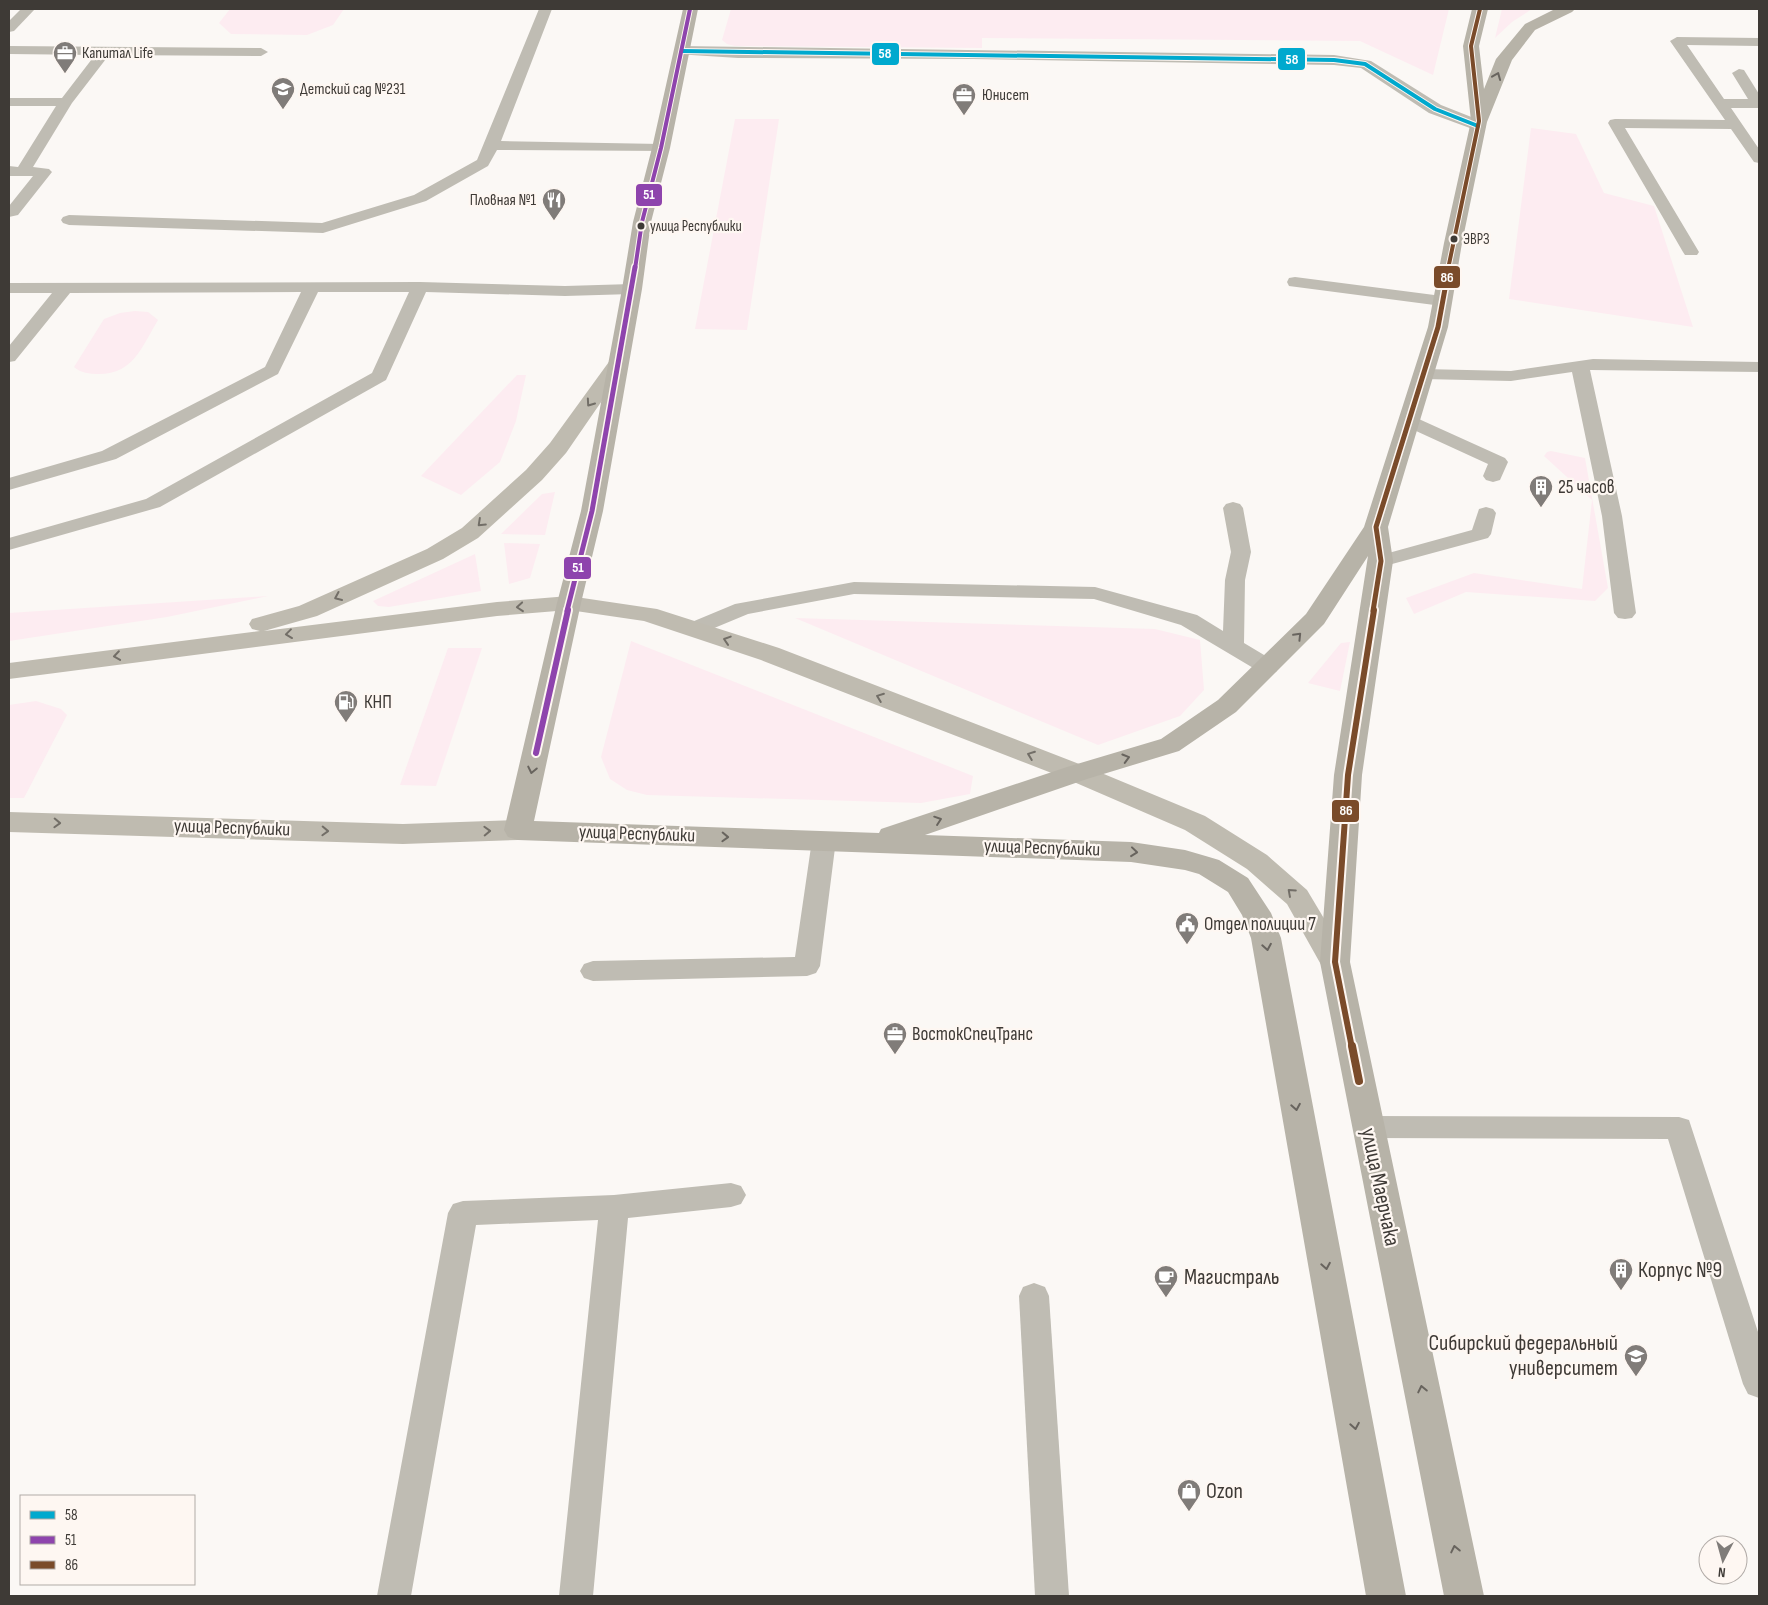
<svg xmlns="http://www.w3.org/2000/svg" width="1768" height="1605" font-family="'Sofia Sans Condensed',sans-serif">
	<style>
		.green { fill: #fdecf1 }
		.lines { fill: none; stroke-linecap: round; stroke-linejoin: round }
		.service { fill: #bfbcb3; fill-rule: evenodd }
		.minor { fill: #bfbcb3; fill-rule: evenodd }
		.secondary { fill: #bfbbb0; fill-rule: evenodd }
		.primary { fill: #b7b3a8; fill-rule: evenodd }
		.bus-1-casing { stroke: #fef7f2; stroke-width: 6 }
		.bus-2-far2-casing { stroke: #fef7f2; stroke-width: 6 }
		.bus-2-far1-casing { stroke: #fef7f2; stroke-width: 8 }
		.bus-2-casing { stroke: #fef7f2; stroke-width: 10 }
		.bus-3-far3-casing { stroke: #fef7f2; stroke-width: 6 }
		.bus-3-far2-casing { stroke: #fef7f2; stroke-width: 8 }
		.bus-3-far1-casing { stroke: #fef7f2; stroke-width: 10 }
		.bus-3-casing { stroke: #fef7f2; stroke-width: 12 }
		.bus-1 { stroke: #00a9ce; stroke-width: 4 }
		.bus-2-far2 { stroke: #8e44ad; stroke-width: 4 }
		.bus-2-far1 { stroke: #8e44ad; stroke-width: 5 }
		.bus-2 { stroke: #8e44ad; stroke-width: 6 }
		.bus-3-far3 { stroke: #7a4b2a; stroke-width: 4 }
		.bus-3-far2 { stroke: #7a4b2a; stroke-width: 5 }
		.bus-3-far1 { stroke: #7a4b2a; stroke-width: 6 }
		.bus-3 { stroke: #7a4b2a; stroke-width: 8 }
		.oneway { stroke: #68645e }
		.oneway2 { stroke: #726e67 }
		.bus-dot { fill: #3e3a36; stroke: #fef7f2; stroke-width: 2 }
		.labels { text-anchor: middle; dominant-baseline: central; stroke-width: 4.5; stroke-linejoin: round; paint-order: stroke }
		.far-bus-label { font-size: 15px; fill: #3e3a36; stroke: #fef7f2; text-anchor: start }
		.far-poi-label { font-size: 16px; fill: #3e3a36; stroke: #fef7f2; text-anchor: start }
		.poi-label { font-size: 19px; fill: #3e3a36; stroke: #fef7f2; text-anchor: start }
		.street-label { font-size: 19px; fill: #3e3a36; stroke: #fef7f2 }
		.near-street-label { font-size: 22px; fill: #3e3a36; stroke: #fef7f2 }
		.near-poi-label { font-size: 22px; fill: #3e3a36; stroke: #fef7f2; text-anchor: start }
		.line-badge { stroke: #fef7f2; stroke-width: 2 }
		.badge-label { font-size: 14px; text-anchor: middle; font-weight: bold; fill: #fff }
	</style>
	<rect width="100%" height="100%" fill="#fbf8f5"/>
	<g class="green">
		<path d="M 230,9 L 344,9 L 333,25 L 307,35 L 231,34 L 219,23 Z"/>
		<path d="M 731,9 L 1449,9 L 1433,75 L 1360,41 L 982,38 L 982,48 L 735,46 L 727,44 L 722,40 Z"/>
		<path d="M 1502,9 L 1532,9 L 1512,22 L 1495,38 Z"/>
		<path d="M 735,119 L 779,119 L 747,330 L 695,329 Z"/>
		<path d="M 1531,128 L 1576,134 L 1604,193 L 1654,206 L 1693,327 L 1509,299 Z"/>
		<path d="M 135,311 L 148,312 L 158,320 C 142,346 134,374 99,374 C 89,374 81,373 74,367 L 104,319 L 120,313 Z"/>
		<path d="M 517,375 L 526,375 L 516,421 L 500,462 L 461,495 L 421,476 Z"/>
		<path d="M 1551,451 L 1585,458 L 1608,588 L 1595,601 L 1466,592 L 1414,614 L 1406,598 L 1474,573 L 1582,589 L 1592,500 L 1544,456 L 1547,452 Z"/>
		<path d="M 555,492 L 545,535 L 501,534 L 542,494 Z"/>
		<path d="M 504,543 L 540,544 L 530,578 L 509,584 Z"/>
		<path d="M 475,554 L 481,591 L 389,607 L 378,606 L 373,601 Z"/>
		<path d="M 268,596 L 167,617 L 9,641 L 9,613 Z"/>
		<path d="M 795,618 L 1155,629 L 1200,640 L 1204,690 L 1180,716 L 1098,745 Z"/>
		<path d="M 631,641 L 973,776 L 970,794 L 921,803 L 647,795 L 627,790 L 610,779 L 601,757 Z"/>
		<path d="M 1350,642 L 1340,691 L 1308,683 L 1341,643 Z"/>
		<path d="M 448,648 L 482,648 L 436,786 L 400,785 Z"/>
		<path d="M 36,701 L 61,709 L 67,715 L 24,798 L 9,798 L 9,705 Z"/>
	</g>
	<g class="lines">
		<g class="service">
			<path d="M 21,9 L 35,9 L 14,31 L 9,32 L 9,21 Z"/>
			<path d="M 539,9 L 552,9 L 501,141 L 661,144 L 666,145 L 668,148 L 666,151 L 497,150 L 488,166 L 426,201 L 323,233 L 69,225 L 63,223 L 61,220 L 63,217 L 69,215 L 322,223 L 414,195 L 477,160 Z"/>
			<path d="M 1677,37 L 1759,38 L 1759,46 L 1687,45 L 1724,99 L 1748,99 L 1732,73 L 1739,69 L 1744,70 L 1759,94 L 1759,108 L 1731,108 L 1759,149 L 1759,163 L 1754,162 L 1731,129 L 1625,128 L 1699,252 L 1697,255 L 1685,255 L 1683,252 L 1608,123 L 1610,120 L 1615,119 L 1725,120 L 1670,41 Z"/>
			<path d="M 9,46 L 261,48 L 268,52 L 261,56 L 109,55 L 72,103 L 33,167 L 49,169 L 52,172 L 18,215 L 9,217 L 9,206 L 33,176 L 9,176 L 9,166 L 18,167 L 56,106 L 9,106 L 9,98 L 62,98 L 95,55 L 9,54 Z"/>
			<path d="M 1295,277 L 1442,296 L 1448,297 L 1451,301 L 1448,305 L 1442,306 L 1289,286 L 1287,282 L 1289,278 Z"/>
			<path d="M 420,282 L 565,286 L 632,284 L 638,285 L 640,289 L 638,293 L 632,294 L 565,296 L 426,292 L 386,380 L 160,507 L 9,550 L 9,538 L 146,499 L 372,373 L 409,292 L 318,292 L 278,374 L 116,459 L 9,490 L 9,478 L 102,451 L 265,367 L 301,292 L 70,293 L 15,361 L 9,362 L 9,346 L 52,293 L 9,293 L 9,283 Z"/>
			<path d="M 1593,359 L 1759,362 L 1759,372 L 1590,370 L 1622,516 L 1636,613 L 1632,618 L 1625,619 L 1618,618 L 1614,613 L 1602,516 L 1572,372 L 1511,381 L 1423,379 L 1417,378 L 1414,374 L 1417,370 L 1423,369 L 1511,371 Z"/>
			<path d="M 1410,415 L 1505,458 L 1508,462 L 1500,480 L 1493,482 L 1486,480 L 1483,476 L 1488,464 L 1403,425 L 1401,421 L 1403,417 Z"/>
			<path d="M 1233,502 L 1240,504 L 1243,508 L 1251,552 L 1245,580 L 1244,643 L 1276,662 L 1279,667 L 1276,672 L 1268,674 L 1260,672 L 1181,625 L 1094,599 L 854,594 L 748,614 L 695,636 L 687,634 L 684,629 L 687,624 L 735,604 L 854,582 L 1095,587 L 1197,615 L 1223,631 L 1225,580 L 1231,552 L 1223,508 L 1226,504 Z"/>
			<path d="M 1486,507 L 1493,509 L 1496,513 L 1491,534 L 1488,538 L 1381,567 L 1374,565 L 1371,561 L 1374,557 L 1472,530 L 1479,509 Z"/>
			<path d="M 824,832 L 833,834 L 836,840 L 820,966 L 816,973 L 807,976 L 593,981 L 584,978 L 580,971 L 584,964 L 593,961 L 795,957 L 812,840 L 815,834 Z"/>
			<path d="M 1368,1116 L 1679,1117 L 1689,1120 L 1759,1335 L 1759,1398 L 1748,1394 L 1743,1384 L 1668,1139 L 1368,1138 L 1358,1135 L 1354,1127 L 1358,1119 Z"/>
			<path d="M 731,1183 L 741,1186 L 746,1195 L 741,1204 L 731,1207 L 628,1218 L 593,1596 L 559,1596 L 598,1220 L 476,1225 L 411,1596 L 377,1596 L 448,1213 L 453,1204 L 463,1201 L 614,1195 Z"/>
			<path d="M 1034,1283 L 1045,1287 L 1049,1296 L 1069,1596 L 1035,1596 L 1019,1296 L 1023,1287 Z"/>
		</g>
		<path class="minor" d="M 682,46 L 1334,55 L 1371,61 L 1441,105 L 1484,122 L 1486,126 L 1484,130 L 1478,131 L 1429,113 L 1361,68 L 1334,65 L 973,59 L 738,58 L 676,54 L 674,51 L 676,48 Z"/>
		<g class="secondary">
			<path d="M 618,357 L 625,359 L 628,363 L 566,453 L 542,480 L 478,538 L 443,559 L 317,616 L 264,631 L 497,602 L 569,596 L 657,609 L 779,648 L 1087,767 L 1205,816 L 1267,855 L 1307,890 L 1350,962 L 1346,970 L 1335,973 L 1324,970 L 1287,904 L 1247,869 L 1185,830 L 1067,779 L 761,660 L 644,621 L 569,610 L 497,616 L 9,679 L 9,663 L 260,631 L 252,629 L 249,624 L 252,619 L 299,606 L 427,549 L 462,528 L 526,470 L 550,443 L 611,359 Z"/>
			<path d="M 9,812 L 403,824 L 518,820 L 528,823 L 532,830 L 528,837 L 518,840 L 403,844 L 9,832 Z"/>
		</g>
		<path class="primary" d="M 683,9 L 698,9 L 670,148 L 651,222 L 642,289 L 603,511 L 581,603 L 534,821 L 879,833 L 881,829 L 1067,767 L 1161,739 L 1218,700 L 1306,614 L 1364,527 L 1428,327 L 1444,243 L 1471,121 L 1463,46 L 1472,9 L 1488,9 L 1479,46 L 1484,89 L 1496,59 L 1525,24 L 1555,9 L 1575,9 L 1572,12 L 1535,30 L 1512,60 L 1487,122 L 1462,243 L 1448,327 L 1388,527 L 1393,561 L 1362,775 L 1350,962 L 1484,1596 L 1444,1596 L 1320,962 L 1334,775 L 1368,556 L 1324,624 L 1236,712 L 1179,751 L 1087,779 L 925,835 L 1131,842 L 1185,850 L 1209,857 L 1219,860 L 1248,878 L 1271,913 L 1281,938 L 1406,1596 L 1366,1596 L 1251,938 L 1242,915 L 1228,892 L 1199,874 L 1185,870 L 1131,862 L 518,840 L 508,837 L 504,830 L 557,603 L 581,511 L 622,289 L 633,222 L 652,148 Z"/>
		<g class="bus-1-casing">
			<path id="bus-1" d="M 682,51 L 1334,60 L 1365,64 L 1435,109 L 1478,126"/>
		</g>
		<g class="bus-2-far2-casing">
			<path id="bus-2-far2" d="M 635,269 L 642,222 L 661,148 L 690,9"/>
		</g>
		<g class="bus-2-far1-casing">
			<path id="bus-2-far1" d="M 567,611 L 592,511 L 635,267"/>
		</g>
		<g class="bus-2-casing">
			<path id="bus-2" d="M 536,753 L 568,610"/>
		</g>
		<g class="bus-3-far3-casing">
			<path id="bus-3-far3" d="M 1448,269 L 1479,121 L 1471,46 L 1480,9"/>
		</g>
		<g class="bus-3-far2-casing">
			<path id="bus-3-far2" d="M 1373,611 L 1381,561 L 1376,527 L 1438,327 L 1449,267"/>
		</g>
		<g class="bus-3-far1-casing">
			<path id="bus-3-far1" d="M 1352,1048 L 1335,962 L 1348,775 L 1374,610"/>
		</g>
		<g class="bus-3-casing">
			<path id="bus-3" d="M 1352,1046 L 1359,1081"/>
		</g>
		<use href="#bus-1" class="bus-1"/>
		<use href="#bus-2-far2" class="bus-2-far2"/>
		<use href="#bus-2-far1" class="bus-2-far1"/>
		<use href="#bus-2" class="bus-2"/>
		<use href="#bus-3-far3" class="bus-3-far3"/>
		<use href="#bus-3-far2" class="bus-3-far2"/>
		<use href="#bus-3-far1" class="bus-3-far1"/>
		<use href="#bus-3" class="bus-3"/>
	</g>
	<defs><path id="oneway-chevron" d="M-2-3.5L2.5 0L-2 3.5" fill="none" stroke-width="1.6" stroke-linecap="round" stroke-linejoin="round" transform="scale(1.25)"/></defs>
	<g class="oneway">
		<use href="#oneway-chevron" transform="translate(1497 76) rotate(-68)"/>
		<use href="#oneway-chevron" transform="translate(1298 636) rotate(-46)"/>
		<use href="#oneway-chevron" transform="translate(1126 758) rotate(-16)"/>
		<use href="#oneway-chevron" transform="translate(532 770) rotate(102)"/>
		<use href="#oneway-chevron" transform="translate(938 820) rotate(-19)"/>
		<use href="#oneway-chevron" transform="translate(725 837) rotate(2)"/>
		<use href="#oneway-chevron" transform="translate(1134 852) rotate(6)"/>
		<use href="#oneway-chevron" transform="translate(1267 947) rotate(80)"/>
		<use href="#oneway-chevron" transform="translate(1296 1107) rotate(80)"/>
		<use href="#oneway-chevron" transform="translate(1326 1266) rotate(80)"/>
		<use href="#oneway-chevron" transform="translate(1422 1389) rotate(-102)"/>
		<use href="#oneway-chevron" transform="translate(1355 1426) rotate(80)"/>
		<use href="#oneway-chevron" transform="translate(1455 1549) rotate(-102)"/>
	</g>
	<g class="oneway2">
		<use href="#oneway-chevron" transform="translate(590 403) rotate(125)"/>
		<use href="#oneway-chevron" transform="translate(481 523) rotate(137)"/>
		<use href="#oneway-chevron" transform="translate(338 597) rotate(156)"/>
		<use href="#oneway-chevron" transform="translate(520 607) rotate(175)"/>
		<use href="#oneway-chevron" transform="translate(289 634) rotate(173)"/>
		<use href="#oneway-chevron" transform="translate(727 640) rotate(-162)"/>
		<use href="#oneway-chevron" transform="translate(117 656) rotate(172)"/>
		<use href="#oneway-chevron" transform="translate(880 697) rotate(-159)"/>
		<use href="#oneway-chevron" transform="translate(1031 755) rotate(-159)"/>
		<use href="#oneway-chevron" transform="translate(57 823) rotate(2)"/>
		<use href="#oneway-chevron" transform="translate(325 831) rotate(2)"/>
		<use href="#oneway-chevron" transform="translate(487 831) rotate(-2)"/>
		<use href="#oneway-chevron" transform="translate(1291 892) rotate(-138)"/>
	</g>
	<defs>
		<g id="office-pin" transform="scale(1.25)"><path d="M0 17L-7.5 6A9.5 9.5 0 1 1 7.5 6Z" fill="#807c79" stroke="#fef7f2"/><path d="M-6-3h4V-5.5h4V-3h4V5H-6ZM-1-4.5V-3h2v-1.5ZM-6 0V1H6V0Z" fill="#fff"/></g>
		<g id="school-pin" transform="scale(1.25)"><path d="M0 17L-7.5 6A9.5 9.5 0 1 1 7.5 6Z" fill="#807c79" stroke="#fef7f2"/><path d="M0-5L7-2L0 1L-7-2ZM-4 1L0 2.5L4 1V4Q0 6-4 4Z" fill="#fff"/></g>
		<g id="restaurant-pin" transform="scale(1.25)"><path d="M0 17L-7.5 6A9.5 9.5 0 1 1 7.5 6Z" fill="#807c79" stroke="#fef7f2"/><path d="M-5-6h1v4h1v-4h1v4h1v-4h1v5L-1.5 .5V6h-2V.5L-5-1ZM5-6V6H3V1.5H1.5Q1.5-4 5-6Z" fill="#fff"/></g>
		<g id="building-pin" transform="scale(1.25)"><path d="M0 17L-7.5 6A9.5 9.5 0 1 1 7.5 6Z" fill="#807c79" stroke="#fef7f2"/><path d="M-4-6H4V6H1V3H-1V6H-4ZM-2.5-4.3h1.7v1.8h-1.7ZM.8-4.3h1.7v1.8H.8ZM-2.5-1h1.7V.8h-1.7ZM.8-1h1.7V.8H.8Z" fill="#fff"/></g>
		<g id="fuel-pin" transform="scale(1.25)"><path d="M0 17L-7.5 6A9.5 9.5 0 1 1 7.5 6Z" fill="#807c79" stroke="#fef7f2"/><path d="M-5.5-6h7V0h2V4h1.3V-2.5L3-4.5l.8-.8L6-3V5H2.5V1h-1V6h-7ZM-4.2-4.7v3.2H.2V-4.7Z" fill="#fff"/></g>
		<g id="civic-pin" transform="scale(1.25)"><path d="M0 17L-7.5 6A9.5 9.5 0 1 1 7.5 6Z" fill="#807c79" stroke="#fef7f2"/><path d="M-.6-6.5H3V-4.5H.6V-3L4-1V1h2V6H-6V1h2V-1L-.6-3ZM-1.2 2.5V6h2.4V2.5Z" fill="#fff"/></g>
		<g id="cafe-pin" transform="scale(1.25)"><path d="M0 17L-7.5 6A9.5 9.5 0 1 1 7.5 6Z" fill="#807c79" stroke="#fef7f2"/><path d="M-5.5-4.5H6V0H3Q3 3.5 0 3.5H-2.5Q-5.5 3.5-5.5 0ZM3-3.2v2h1.7v-2ZM-6 4.5H4V6H-6Z" fill="#fff"/></g>
		<g id="university-pin" transform="scale(1.25)"><path d="M0 17L-7.5 6A9.5 9.5 0 1 1 7.5 6Z" fill="#807c79" stroke="#fef7f2"/><path d="M0-5L7-2L0 1L-7-2ZM-4 1L0 2.5L4 1V4Q0 6-4 4Z" fill="#fff"/></g>
		<g id="shop-pin" transform="scale(1.25)"><path d="M0 17L-7.5 6A9.5 9.5 0 1 1 7.5 6Z" fill="#807c79" stroke="#fef7f2"/><path d="M-5-2.5h2.3a2.7 3.5 0 0 1 5.4 0H5L5.5 6h-11ZM-1.5-2.5h3a1.5 2.3 0 0 0-3 0Z" fill="#fff"/></g>
	</defs>
	<g fill-rule="evenodd">
		<use href="#office-pin" x="65" y="53"/>
		<use href="#school-pin" x="283" y="89"/>
		<use href="#office-pin" x="964" y="95"/>
		<use href="#restaurant-pin" x="554" y="200"/>
		<use href="#building-pin" x="1541" y="487"/>
		<use href="#fuel-pin" x="346" y="702"/>
		<use href="#civic-pin" x="1187" y="924"/>
		<use href="#office-pin" x="895" y="1034"/>
		<use href="#building-pin" x="1621" y="1270"/>
		<use href="#cafe-pin" x="1166" y="1277"/>
		<use href="#university-pin" x="1636" y="1356"/>
		<use href="#shop-pin" x="1189" y="1491"/>
	</g>
	<g class="bus-dot">
		<circle cx="641" cy="226" r="4.5"/>
		<circle cx="1454" cy="239" r="4.5"/>
	</g>
	<g class="labels">
		<g class="far-bus-label">
			<text x="650" y="226">улица Республики</text>
			<text x="1463" y="239">ЭВРЗ</text>
		</g>
		<g class="far-poi-label">
			<text x="82" y="53">Капитал Life</text>
			<text x="300" y="89">Детский сад №231</text>
			<text x="982" y="95">Юнисет</text>
			<text x="536" y="200" text-anchor="end">Пловная №1</text>
		</g>
		<g class="poi-label">
			<text x="1558" y="487">25 часов</text>
			<text x="364" y="702">КНП</text>
			<text x="1204" y="924">Отдел полиции 7</text>
			<text x="912" y="1034">ВостокСпецТранс</text>
		</g>
		<g class="street-label">
			<text transform="translate(232 828) rotate(2)">улица Республики</text>
			<text transform="translate(637 834) rotate(2)">улица Республики</text>
			<text transform="translate(1042 848) rotate(2)">улица Республики</text>
		</g>
		<g class="near-street-label">
			<text transform="translate(1380 1187) rotate(78)">улица Маерчака</text>
		</g>
		<g class="near-poi-label">
			<text x="1638" y="1270">Корпус №9</text>
			<text x="1184" y="1277">Магистраль</text>
			<text x="1618" y="1343" text-anchor="end">Сибирский федеральный<tspan x="1618" dy="25">университет</tspan></text>
			<text x="1206" y="1491">Ozon</text>
		</g>
	</g>
	<g class="line-badge">
		<rect x="871" y="42" width="29" height="24" rx="5" fill="#00a9ce"/>
		<rect x="1277" y="47" width="29" height="24" rx="5" fill="#00a9ce"/>
		<rect x="635" y="183" width="28" height="24" rx="5" fill="#8e44ad"/>
		<rect x="1433" y="265" width="28" height="24" rx="5" fill="#7a4b2a"/>
		<rect x="563" y="556" width="29" height="24" rx="5" fill="#8e44ad"/>
		<rect x="1331" y="799" width="29" height="24" rx="5" fill="#7a4b2a"/>
	</g>
	<g class="badge-label">
		<text x="885" y="58">58</text>
		<text x="1292" y="64">58</text>
		<text x="649" y="199">51</text>
		<text x="1447" y="282">86</text>
		<text x="578" y="572">51</text>
		<text x="1346" y="815">86</text>
	</g>
	<rect width="1768" height="1605" fill="none" stroke="#3e3a36" stroke-width="20"/>
	<rect x="20" y="1495" width="175" height="90" fill="#fef7f2" stroke="#b1aba7"/>
	<rect x="30" y="1511" width="25" height="8" fill="#00a9ce" stroke="#b1aba7"/>
	<text x="65" y="1520" font-size="15" fill="#3e3a36">58</text>
	<rect x="30" y="1536" width="25" height="8" fill="#8e44ad" stroke="#b1aba7"/>
	<text x="65" y="1545" font-size="15" fill="#3e3a36">51</text>
	<rect x="30" y="1561" width="25" height="8" fill="#7a4b2a" stroke="#b1aba7"/>
	<text x="65" y="1570" font-size="15" fill="#3e3a36">86</text>
	<g transform="translate(1723 1560) rotate(186)"><circle r="24" fill="#fef7f2" stroke="#b1aba7"/>
	<path d="M0-4L9 19L0 12L-9 19Z" fill="#807c79"/>
	<text y="-8" font-size="14" font-weight="bold" text-anchor="middle" fill="#3e3a36">N</text>
	</g>
</svg>
